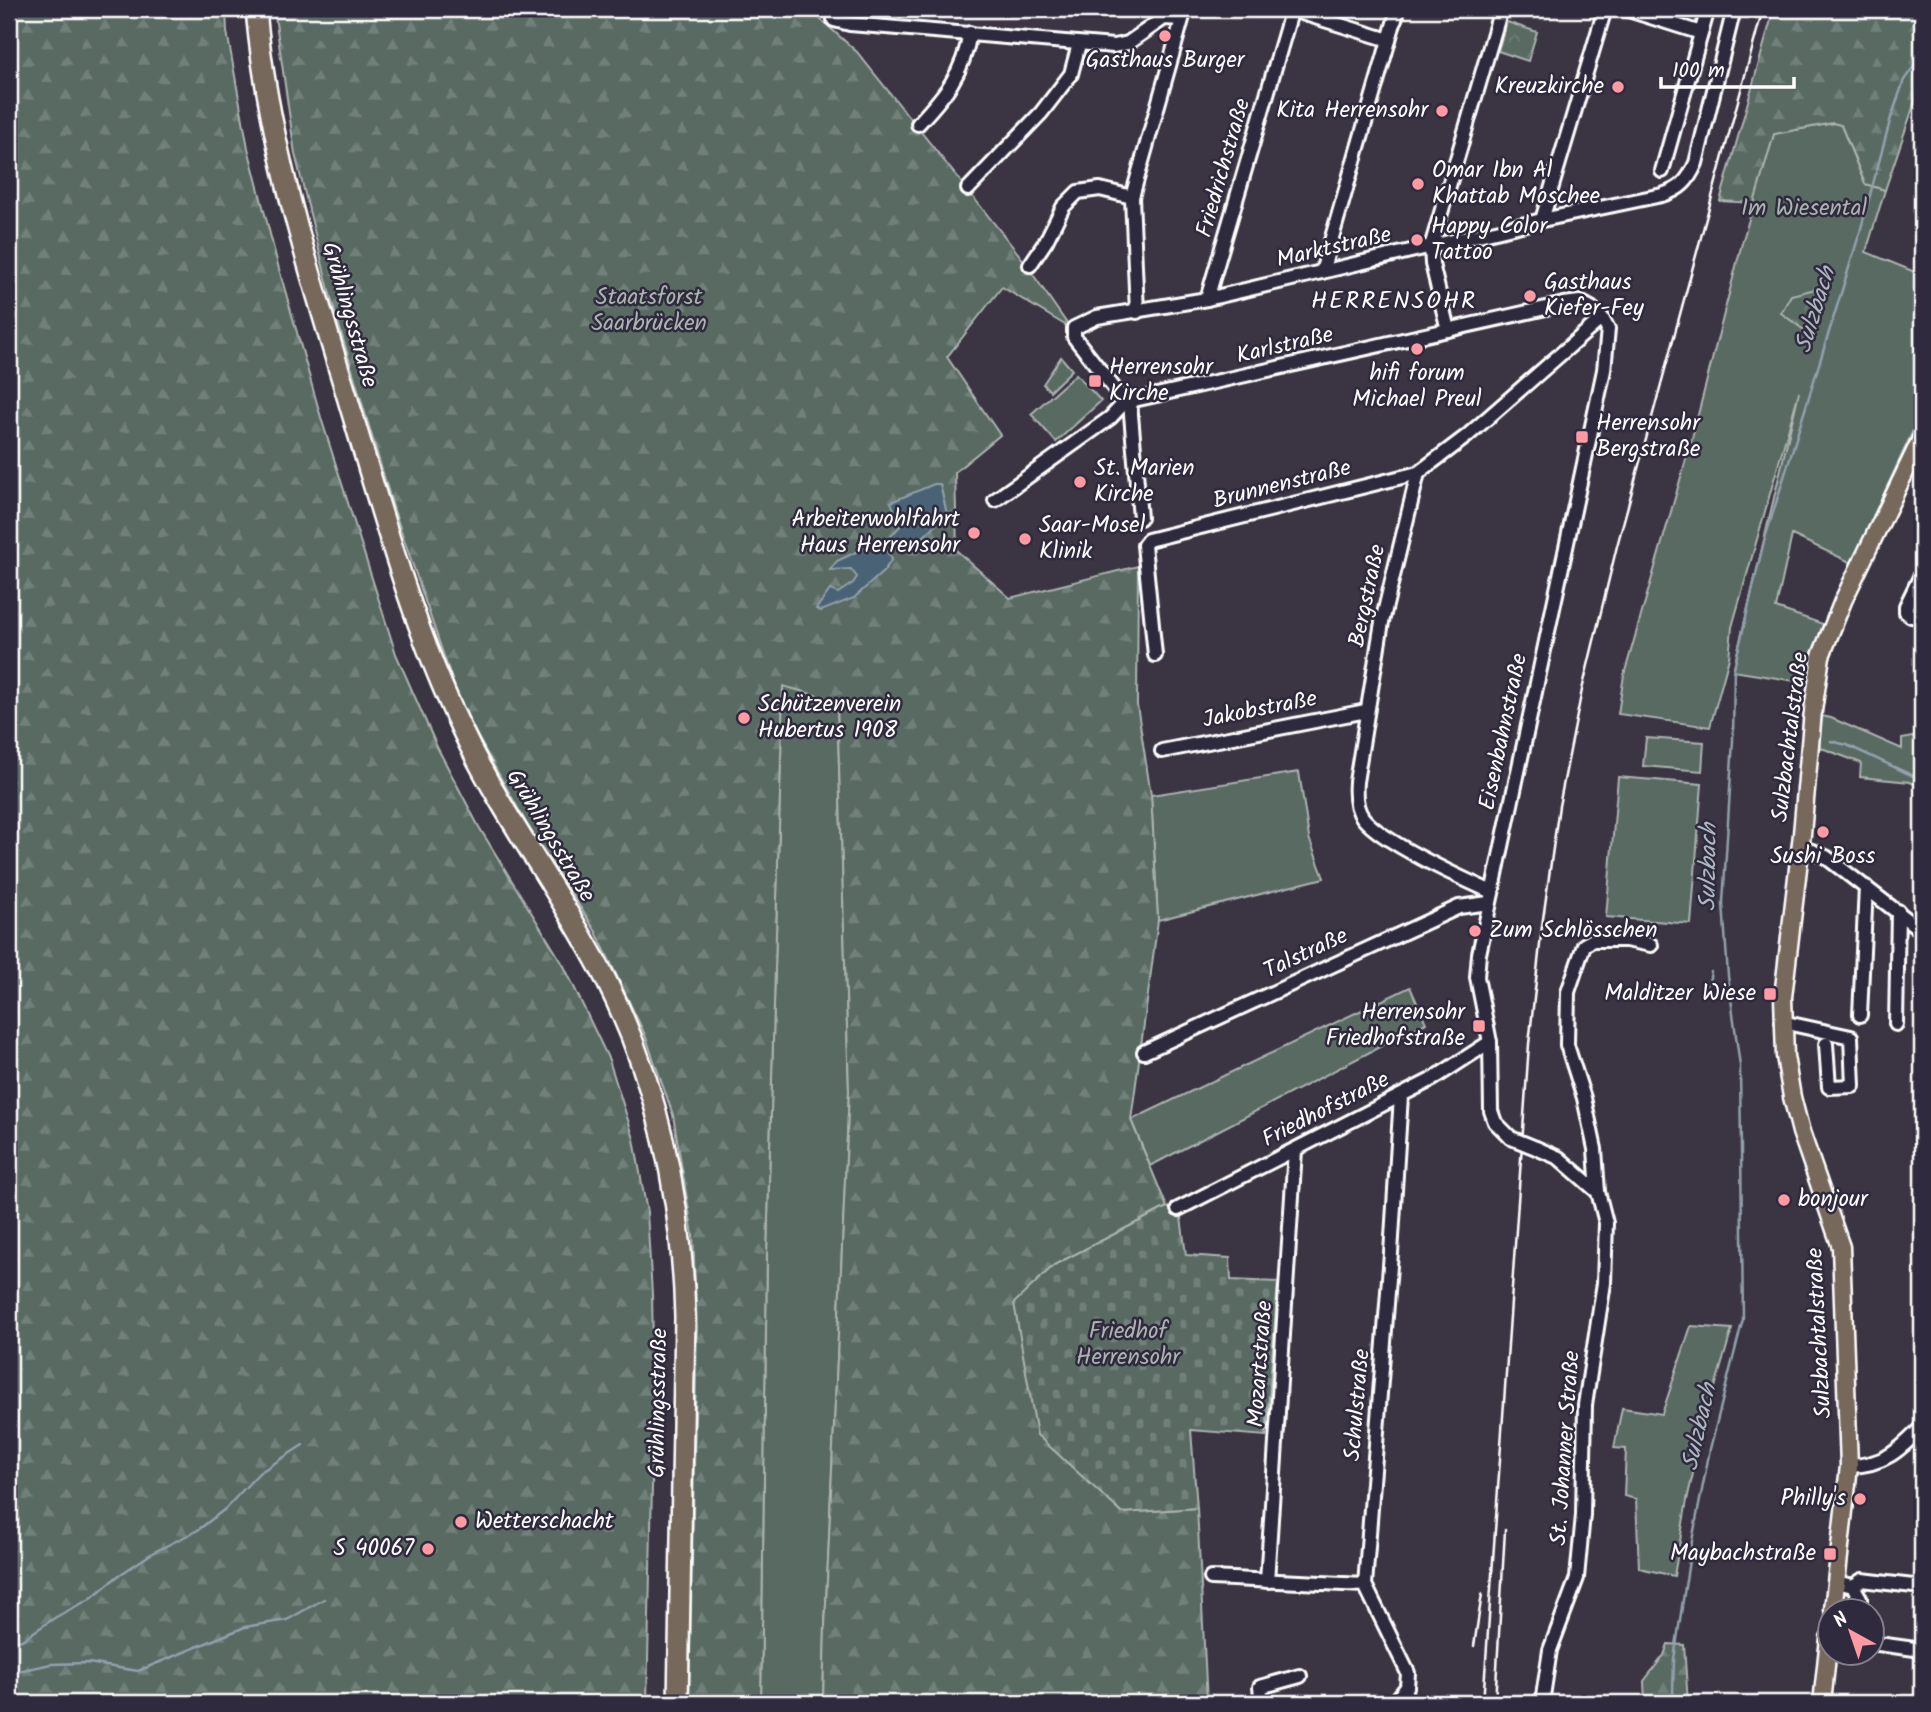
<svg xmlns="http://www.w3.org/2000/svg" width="1931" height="1712" font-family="Kalam,sans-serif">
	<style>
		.green { fill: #586a62; stroke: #acb4b0; stroke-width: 2 }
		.forest { fill: url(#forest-firs); stroke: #acb4b0; stroke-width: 2 }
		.cemetery { fill: url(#cemetery-stones); stroke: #acb4b0; stroke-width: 2 }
		.park { fill: url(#park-crowns); stroke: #acb4b0; stroke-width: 2 }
		.water { fill: #4a6275; stroke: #92a1ac; stroke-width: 2 }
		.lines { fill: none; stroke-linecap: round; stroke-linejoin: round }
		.stream { stroke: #92a1ac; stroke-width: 2.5 }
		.minor-casing { stroke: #fff; stroke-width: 18 }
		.major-casing { stroke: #fff; stroke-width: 21 }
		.highway-casing { stroke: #fff; stroke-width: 24 }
		.minor { stroke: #2f2a3d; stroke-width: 12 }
		.major { stroke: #76695c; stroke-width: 16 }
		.highway { stroke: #76695c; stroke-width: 19 }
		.rail { stroke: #fff; stroke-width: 2.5 }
		.minor-bridge-casing { stroke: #fff; stroke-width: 18; stroke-linecap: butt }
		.minor-bridge { stroke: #2f2a3d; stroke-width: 12 }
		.poi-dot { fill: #ff9aa2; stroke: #2f2a3d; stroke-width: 2.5 }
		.labels { text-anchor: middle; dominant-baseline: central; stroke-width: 5; stroke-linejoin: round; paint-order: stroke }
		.poi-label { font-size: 23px; fill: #fff; stroke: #2f2a3d; text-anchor: start }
		.street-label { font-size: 23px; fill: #fff; stroke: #2f2a3d }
		.park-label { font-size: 23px; fill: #acb4b0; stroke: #2f2a3d }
		.neighbourhood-label { font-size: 24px; letter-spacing: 2px; fill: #fff; stroke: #2f2a3d }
		.water-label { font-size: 24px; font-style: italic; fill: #aeb8c1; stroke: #2f2a3d }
	</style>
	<defs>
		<pattern id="forest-firs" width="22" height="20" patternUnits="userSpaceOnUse" patternTransform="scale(1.75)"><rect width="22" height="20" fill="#586a62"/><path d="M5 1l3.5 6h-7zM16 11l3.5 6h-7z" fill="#71807a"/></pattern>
		<pattern id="cemetery-stones" width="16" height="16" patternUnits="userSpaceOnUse" patternTransform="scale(1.75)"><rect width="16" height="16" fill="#586a62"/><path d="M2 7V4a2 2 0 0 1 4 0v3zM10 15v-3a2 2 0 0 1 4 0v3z" fill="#71807a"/></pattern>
		<pattern id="park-crowns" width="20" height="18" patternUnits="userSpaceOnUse" patternTransform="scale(1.75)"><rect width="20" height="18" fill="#586a62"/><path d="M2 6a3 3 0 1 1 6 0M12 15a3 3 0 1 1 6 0" fill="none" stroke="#71807a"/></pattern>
	</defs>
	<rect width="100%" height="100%" fill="#3b3442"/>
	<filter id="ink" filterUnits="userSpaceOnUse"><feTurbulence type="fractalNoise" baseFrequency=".0143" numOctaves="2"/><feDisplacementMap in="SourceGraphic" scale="14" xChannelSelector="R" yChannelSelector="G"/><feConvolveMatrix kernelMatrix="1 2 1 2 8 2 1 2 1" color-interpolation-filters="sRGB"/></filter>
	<g filter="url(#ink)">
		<g class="green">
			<path d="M 1834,123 L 1841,125 L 1865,184 L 1885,190 L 1866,252 L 1922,275 L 1922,411 L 1852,563 L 1792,535 L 1776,608 L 1823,624 L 1813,653 L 1808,683 L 1733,671 L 1799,392 L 1732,627 L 1729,658 L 1710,727 L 1618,714 L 1624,675 L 1691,442 L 1742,243 L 1774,134 Z"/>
			<path d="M 1076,374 L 1101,401 L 1056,442 L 1031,414 Z"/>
			<path d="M 783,685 L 837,700 L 849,1091 L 825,1626 L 823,1703 L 761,1703 L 767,1253 Z"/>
			<path d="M 1822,716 L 1831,718 L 1902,749 L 1902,739 L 1922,735 L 1922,788 L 1910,782 L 1860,777 L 1861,763 L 1819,747 Z"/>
			<path d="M 1646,738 L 1704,742 L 1702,771 L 1643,766 Z"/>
			<path d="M 1299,772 L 1309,838 L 1324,878 L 1158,920 L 1151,795 Z"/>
			<path d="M 1618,777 L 1702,784 L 1691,924 L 1606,917 Z"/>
			<path d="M 1410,987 L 1426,1023 L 1150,1166 L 1131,1120 Z"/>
			<path d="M 1691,1326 L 1732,1329 L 1704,1425 L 1687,1500 L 1674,1576 L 1639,1568 L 1636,1499 L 1624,1496 L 1626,1449 L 1614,1448 L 1622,1408 L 1662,1414 Z"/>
		</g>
		<g class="forest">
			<path d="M 9,9 L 226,9 L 227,32 L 248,148 L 279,269 L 322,421 L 396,654 L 437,747 L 479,827 L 564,966 L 609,1060 L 634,1139 L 647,1212 L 652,1294 L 654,1399 L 647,1703 L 9,1703 Z"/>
			<path d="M 274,9 L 819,9 L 819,18 L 857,52 L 1021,257 L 1070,328 L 1002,287 L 947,357 L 1000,435 L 955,472 L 957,551 L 1010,598 L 1138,566 L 1137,705 L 1151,795 L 1158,920 L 1131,1120 L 1167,1207 L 1054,1265 L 1122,1513 L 1197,1508 L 1207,1703 L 823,1703 L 825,1626 L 849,1091 L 837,701 L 783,686 L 767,1253 L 761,1703 L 689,1703 L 697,1327 L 693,1235 L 673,1115 L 645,1035 L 596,932 L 528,826 L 462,709 L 394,510 L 332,302 L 295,154 Z"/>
			<path d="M 1774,9 L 1922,9 L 1922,81 L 1885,190 L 1865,184 L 1841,125 L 1833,123 L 1774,134 L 1754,203 L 1720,201 Z"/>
			<path d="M 1668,1644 L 1684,1645 L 1688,1703 L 1645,1703 L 1644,1681 L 1664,1655 Z"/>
		</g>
		<path class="cemetery" d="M 1167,1207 L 1181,1217 L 1186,1255 L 1230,1258 L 1231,1280 L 1278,1282 L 1266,1436 L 1191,1430 L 1197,1508 L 1122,1513 L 1037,1435 L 1014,1303 L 1054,1265 Z"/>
		<g class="park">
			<path d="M 1507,22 L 1537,32 L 1528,61 L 1498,51 Z"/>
			<path d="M 1824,287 L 1804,330 L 1781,313 L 1791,295 Z"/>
			<path d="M 1061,357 L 1072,370 L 1050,391 L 1043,384 Z"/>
		</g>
		<g class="water">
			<path d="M 934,484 L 940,484 L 947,514 L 917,543 L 896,549 L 892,544 L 891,536 L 911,514 L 904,511 L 895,512 L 891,502 Z"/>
			<path d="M 877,542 L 885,549 L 892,559 L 884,571 L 854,598 L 821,611 L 816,609 L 830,590 L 838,593 L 853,583 L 857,577 L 851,569 L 830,570 L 837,561 Z"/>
		</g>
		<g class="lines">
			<g class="stream">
				<path d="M 1831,741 L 1847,745 L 1922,780"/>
				<path d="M 1700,994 L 1709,982 L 1711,972"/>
				<path d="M 9,1643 L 22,1640 L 56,1617 L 90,1599 L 118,1576 L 154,1552 L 198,1530 L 225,1509 L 259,1473 L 303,1445"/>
				<path d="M 9,1673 L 51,1664 L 88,1663 L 138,1671 L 245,1627 L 287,1620 L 324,1599"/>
				<path d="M 1674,1703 L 1673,1694 L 1674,1659 L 1692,1541 L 1710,1449 L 1743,1319 L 1740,1066 L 1728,976 L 1723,903 L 1733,740 L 1734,668 L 1763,545 L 1860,232 L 1890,121 L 1904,80 L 1922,55"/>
			</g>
			<g class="minor-casing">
				<g id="minor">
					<path d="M 1625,9 L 1701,33"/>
					<path d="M 1292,10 L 1389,40"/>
					<path d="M 834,20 L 850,24 L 1114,46 L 1128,43 L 1164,18 L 1181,19"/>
					<path d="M 918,124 C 945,95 963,74 970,33"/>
					<path d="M 1662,171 L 1708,9"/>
					<path d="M 968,189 L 1041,113 L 1071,74 L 1079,44"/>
					<path d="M 1542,220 L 1605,9"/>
					<path d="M 1030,265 L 1046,241 L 1063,207 L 1078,192 L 1100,189 L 1132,197"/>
					<path d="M 1322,272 L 1398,9"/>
					<path d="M 1207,299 L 1292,9"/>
					<path d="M 1137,312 L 1132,197 L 1185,9"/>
					<path d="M 1448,330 L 1432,264 L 1431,247 L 1501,9"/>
					<path d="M 1125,402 L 1564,304 L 1580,302 L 1591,308 L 1602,318 L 1608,329 L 1604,370 L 1479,954 L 1477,977 L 1490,1042 L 1491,1111 L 1495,1122 L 1511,1138"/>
					<path d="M 1125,402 L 1074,337 L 1074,328 L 1097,317 L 1207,299 L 1542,220 L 1662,195 C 1681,189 1688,181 1696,163 L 1734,9"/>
					<path d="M 1130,403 L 1140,518"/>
					<path d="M 995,500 L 1110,418 L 1125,402"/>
					<path d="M 1922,573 L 1906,606 L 1906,612 L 1911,616 L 1922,617"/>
					<path d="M 1155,655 L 1144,545 L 1148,540 L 1418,473"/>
					<path d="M 1162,751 L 1366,711"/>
					<path d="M 1800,849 L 1812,851 L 1826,857 L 1922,931"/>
					<path d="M 1492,892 C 1461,878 1383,843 1363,818 C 1355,808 1355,794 1356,782 L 1382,622 L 1418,473 L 1467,436 L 1602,318"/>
					<path d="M 1860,1015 L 1866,887"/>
					<path d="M 1782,1022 L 1851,1037 L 1853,1086 L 1829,1087 L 1826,1044"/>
					<path d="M 1896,1024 L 1898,911"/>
					<path d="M 1144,1052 L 1459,907 L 1489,903"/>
					<path d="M 1536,1148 L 1559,1158 L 1598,1192 L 1606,1223 L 1604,1283 L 1585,1405 L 1583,1515 L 1577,1578 L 1550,1650 L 1542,1703"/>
					<path d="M 1598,1192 L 1595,1149 L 1584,1098 L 1567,1045 L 1568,992 L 1584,945 L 1593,940 L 1626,940 L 1651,945"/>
					<path d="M 1178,1209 L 1433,1079 L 1490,1042"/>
					<path d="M 1849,1466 C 1883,1466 1900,1450 1922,1427"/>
					<path d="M 1211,1578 L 1365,1585"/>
					<path d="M 1267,1581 L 1295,1150"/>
					<path d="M 1836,1582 L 1853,1586 L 1860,1598 L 1860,1610"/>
					<path d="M 1853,1586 L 1862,1580 L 1922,1587"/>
					<path d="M 1871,1643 L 1922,1650"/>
					<path d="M 1262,1703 L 1260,1687 L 1300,1676"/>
					<path d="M 1394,1703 L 1407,1687 L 1408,1673 L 1365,1585 L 1391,1253 L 1401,1096"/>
				</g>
			</g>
			<g class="major-casing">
				<g id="major">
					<path d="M 1833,1610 L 1849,1466 L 1841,1247 L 1801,1132 L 1792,1097 L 1785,1056 L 1783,997 L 1802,834 L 1813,711 L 1821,656 L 1843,601 L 1922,437"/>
					<path d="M 1822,1703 L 1829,1638"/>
				</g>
			</g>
			<g class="highway-casing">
				<path id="highway" d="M 256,9 C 267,141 311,276 349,403 C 382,513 413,628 463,732 C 504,819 563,895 606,980 C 659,1086 682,1199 685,1317 L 678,1703"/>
			</g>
			<use href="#minor" class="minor"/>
			<use href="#major" class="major"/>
			<use href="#highway" class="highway"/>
			<g class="rail">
				<path d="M 1474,1646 L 1482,1594"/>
				<path d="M 1483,1703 L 1529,1044 L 1542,926 L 1559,806 L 1582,690 L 1617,546 L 1763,9"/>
				<path d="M 1495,1703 L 1505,1530"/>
			</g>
			<g class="minor-bridge-casing">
				<path id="minor-bridge" d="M 1511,1138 L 1536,1148"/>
			</g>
			<use href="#minor-bridge" class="minor-bridge"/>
		</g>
	</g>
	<g class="poi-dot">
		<circle cx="1165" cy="36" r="7"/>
		<circle cx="1618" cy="87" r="7"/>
		<circle cx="1442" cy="111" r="7"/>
		<circle cx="1418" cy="184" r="7"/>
		<circle cx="1417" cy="240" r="7"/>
		<circle cx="1530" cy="296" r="7"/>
		<circle cx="1417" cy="349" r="7"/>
		<rect x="1088" y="374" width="14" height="14" rx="3.5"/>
		<rect x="1575" y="430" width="14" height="14" rx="3.5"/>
		<circle cx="1080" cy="482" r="7"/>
		<circle cx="974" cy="533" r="7"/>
		<circle cx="1025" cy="539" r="7"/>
		<circle cx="744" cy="718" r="7"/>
		<circle cx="1823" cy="832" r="7"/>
		<circle cx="1475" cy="931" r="7"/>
		<rect x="1763" y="987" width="14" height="14" rx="3.5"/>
		<rect x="1472" y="1019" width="14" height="14" rx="3.5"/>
		<circle cx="1784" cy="1200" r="7"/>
		<circle cx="1860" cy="1499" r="7"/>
		<circle cx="461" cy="1522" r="7"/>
		<circle cx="428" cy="1549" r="7"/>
		<rect x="1823" y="1547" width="14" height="14" rx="3.5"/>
	</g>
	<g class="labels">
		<g class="poi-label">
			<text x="1165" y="61" text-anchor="middle">Gasthaus Burger</text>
			<text x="1604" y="87" text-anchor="end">Kreuzkirche</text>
			<text x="1428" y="111" text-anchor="end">Kita Herrensohr</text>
			<text x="1432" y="171">Omar Ibn Al<tspan x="1432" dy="26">Khattab Moschee</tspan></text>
			<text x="1431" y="227">Happy Color<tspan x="1431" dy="26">Tattoo</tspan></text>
			<text x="1544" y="283">Gasthaus<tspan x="1544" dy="26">Kiefer-Fey</tspan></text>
			<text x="1109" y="368">Herrensohr<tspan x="1109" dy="26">Kirche</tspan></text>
			<text x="1417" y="374" text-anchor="middle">hifi forum<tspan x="1417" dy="26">Michael Preul</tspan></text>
			<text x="1596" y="424">Herrensohr<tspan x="1596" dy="26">Bergstraße</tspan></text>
			<text x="1094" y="469">St. Marien<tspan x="1094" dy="26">Kirche</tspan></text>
			<text x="960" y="520" text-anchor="end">Arbeiterwohlfahrt<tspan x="960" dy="26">Haus Herrensohr</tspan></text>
			<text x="1039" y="526">Saar-Mosel<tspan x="1039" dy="26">Klinik</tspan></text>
			<text x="758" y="705">Schützenverein<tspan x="758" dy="26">Hubertus 1908</tspan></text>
			<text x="1823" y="857" text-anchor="middle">Sushi Boss</text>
			<text x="1489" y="931">Zum Schlösschen</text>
			<text x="1756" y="994" text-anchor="end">Malditzer Wiese</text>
			<text x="1465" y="1013" text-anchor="end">Herrensohr<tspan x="1465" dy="26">Friedhofstraße</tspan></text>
			<text x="1798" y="1200">bonjour</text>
			<text x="1846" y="1499" text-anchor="end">Philly's</text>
			<text x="475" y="1522">Wetterschacht</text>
			<text x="414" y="1549" text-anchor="end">S 40067</text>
			<text x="1816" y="1554" text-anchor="end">Maybachstraße</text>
		</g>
		<g class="street-label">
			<text transform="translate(1224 168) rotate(-74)">Friedrichstraße</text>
			<text transform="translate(1334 248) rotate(-13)">Marktstraße</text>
			<text transform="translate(349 315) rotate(74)">Grühlingsstraße</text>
			<text transform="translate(1285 346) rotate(-13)">Karlstraße</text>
			<text transform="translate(1282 485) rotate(-14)">Brunnenstraße</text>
			<text transform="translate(1368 596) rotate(-78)">Bergstraße</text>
			<text transform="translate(1260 710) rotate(-11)">Jakobstraße</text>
			<text transform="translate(1504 732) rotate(-78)">Eisenbahnstraße</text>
			<text transform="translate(1791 737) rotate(-83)">Sulzbachtalstraße</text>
			<text transform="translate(550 836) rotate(59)">Grühlingsstraße</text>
			<text transform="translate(1306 954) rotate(-25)">Talstraße</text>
			<text transform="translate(1326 1110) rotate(-27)">Friedhofstraße</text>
			<text transform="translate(1820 1333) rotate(-93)">Sulzbachtalstraße</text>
			<text transform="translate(1261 1364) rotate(-86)">Mozartstraße</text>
			<text transform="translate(659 1403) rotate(-89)">Grühlingsstraße</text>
			<text transform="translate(1358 1405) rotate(-85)">Schulstraße</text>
			<text transform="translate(1566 1448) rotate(-86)">St. Johanner Straße</text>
		</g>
		<g class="park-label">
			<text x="1804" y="209">Im Wiesental</text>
			<text x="649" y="298">Staatsforst<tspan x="649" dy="26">Saarbrücken</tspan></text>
			<text x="1128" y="1332">Friedhof<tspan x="1128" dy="26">Herrensohr</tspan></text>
		</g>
		<g class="neighbourhood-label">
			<text x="1394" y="301">HERRENSOHR</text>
		</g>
		<g class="water-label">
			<text transform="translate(1816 310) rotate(-73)">Sulzbach</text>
			<text transform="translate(1709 867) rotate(-89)">Sulzbach</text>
			<text transform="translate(1700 1427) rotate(-77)">Sulzbach</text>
		</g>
	</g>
	<rect width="1931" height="1712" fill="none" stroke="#2f2a3d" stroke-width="35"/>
	<rect x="18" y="18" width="1896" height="1677" fill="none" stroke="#fff" stroke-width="2.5" filter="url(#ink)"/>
	<g transform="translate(1851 1632) rotate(320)"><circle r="33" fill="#2f2a3d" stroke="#827f8b" stroke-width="2"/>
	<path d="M0-5L12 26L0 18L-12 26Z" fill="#ff9aa2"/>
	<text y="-10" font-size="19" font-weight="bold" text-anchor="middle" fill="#ffffff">N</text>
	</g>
	<path d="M1661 77v10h133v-10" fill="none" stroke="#ffffff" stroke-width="3.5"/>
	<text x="1672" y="77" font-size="21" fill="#ffffff" stroke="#2f2a3d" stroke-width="5" paint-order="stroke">100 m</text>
</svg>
